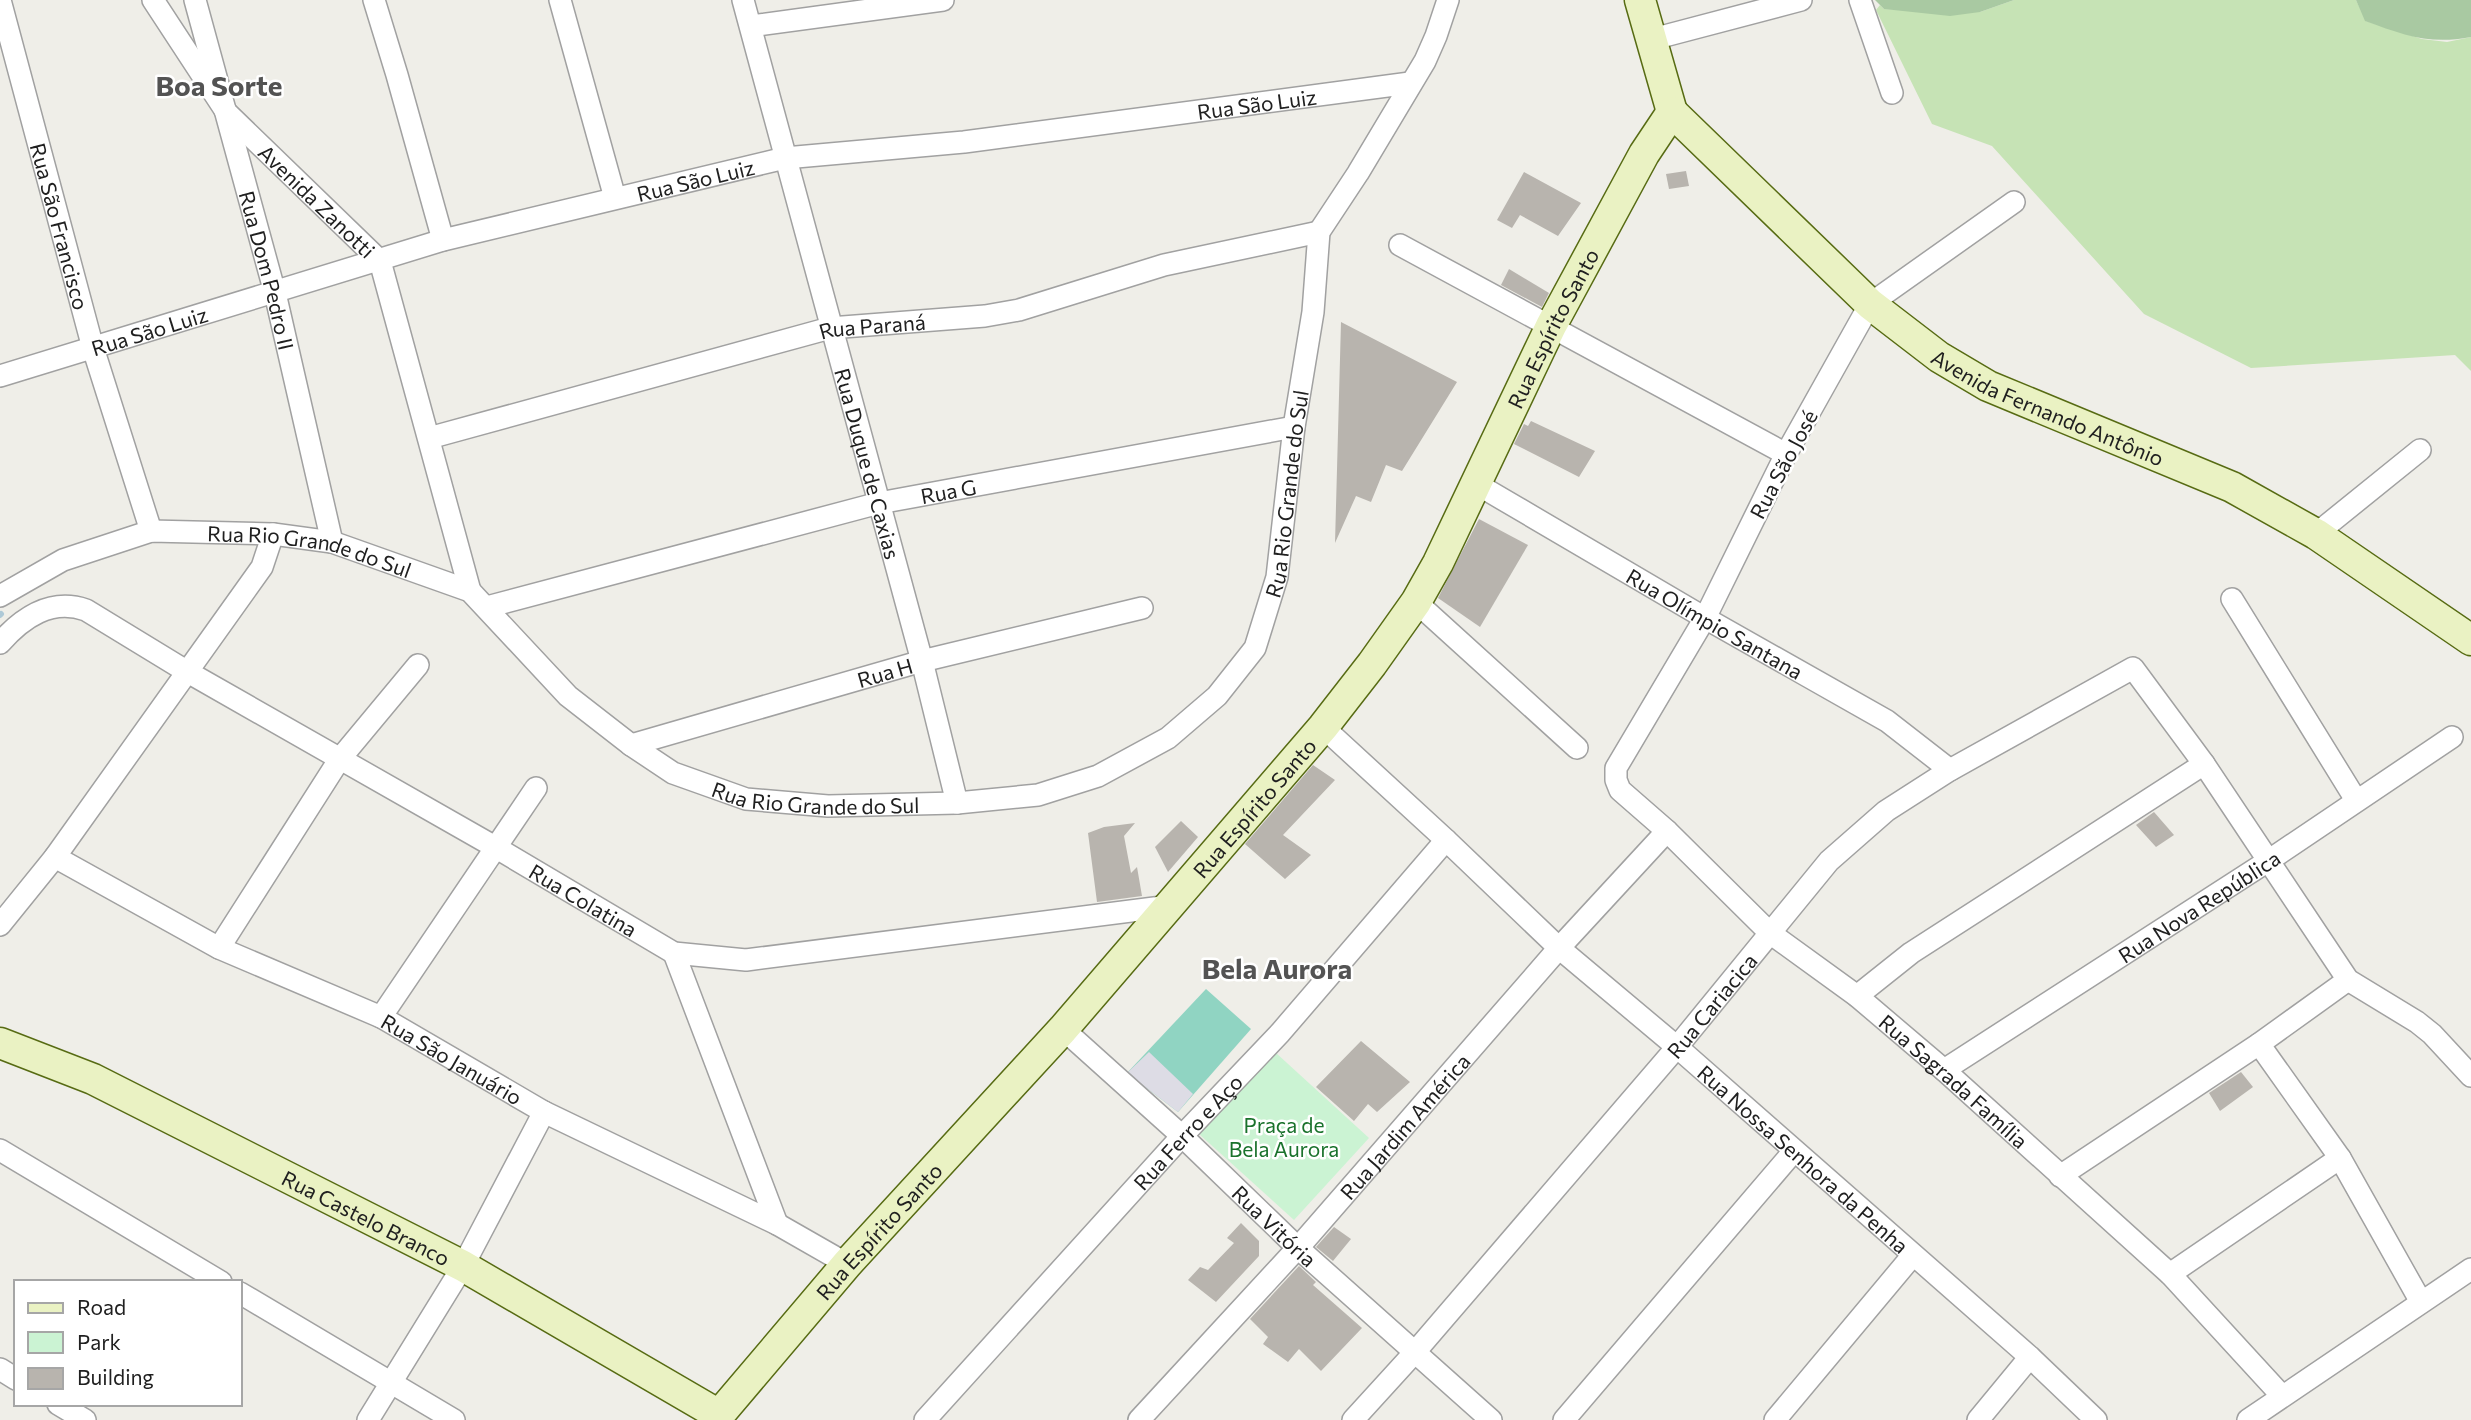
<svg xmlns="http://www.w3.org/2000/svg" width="2471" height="1420" font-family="Commissioner,sans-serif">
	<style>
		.grass { fill: #c6e3b5 }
		.forest { fill: #a9c9a2 }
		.park { fill: #cbf3d3 }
		.pitch { fill: #90d4c2 }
		.plaza { fill: #dddce5 }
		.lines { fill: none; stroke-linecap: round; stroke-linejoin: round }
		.stream { stroke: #aec9d7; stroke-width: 6 }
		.building { fill: #b8b4ae }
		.street-casing { stroke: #a1a1a1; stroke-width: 24 }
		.secondary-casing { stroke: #576b13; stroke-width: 33 }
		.street { stroke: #fff; stroke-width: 21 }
		.secondary { stroke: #eaf2c3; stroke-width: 30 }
		.labels { text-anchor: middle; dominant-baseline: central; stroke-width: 5; stroke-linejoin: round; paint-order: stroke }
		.street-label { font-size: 21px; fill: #202020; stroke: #fff }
		.park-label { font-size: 21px; fill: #1a722c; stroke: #fff }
		.district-label { font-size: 28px; font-weight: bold; fill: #535353; stroke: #fff }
	</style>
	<rect width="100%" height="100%" fill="#efeee8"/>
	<path class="grass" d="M 2014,0 L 2356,0 L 2366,21 L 2422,39 L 2447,42 L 2471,37 L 2471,371 L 2455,355 L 2251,368 L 2144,314 L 1992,146 L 1932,124 L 1876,10 L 1880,5 L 1884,9 L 1980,12 Z"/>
	<g class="forest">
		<path d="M 1875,0 L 2014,0 L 1980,12 L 1950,16 L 1884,9 Z"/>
		<path d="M 2356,0 L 2471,0 L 2471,37 C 2429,45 2404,35 2365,21 Z"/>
	</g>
	<path class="park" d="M 1275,1052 L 1369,1138 L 1294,1220 L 1199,1134 Z"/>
	<path class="pitch" d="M 1206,989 L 1251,1029 L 1178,1112 L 1127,1073 Z"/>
	<path class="plaza" d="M 1149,1052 L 1193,1094 L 1178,1112 L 1127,1073 Z"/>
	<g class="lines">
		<path class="stream" d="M 0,615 L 1,614"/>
	</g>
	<g class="building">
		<path d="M 1686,171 L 1689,186 L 1669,189 L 1666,174 Z"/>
		<path d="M 1524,172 L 1581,203 L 1558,236 L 1520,215 L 1512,228 L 1497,220 Z"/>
		<path d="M 1509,269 L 1549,293 L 1542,307 L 1501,285 Z"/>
		<path d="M 1341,322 L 1457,382 L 1402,471 L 1386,465 L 1371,502 L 1356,496 L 1335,543 Z"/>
		<path d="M 1531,421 L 1595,451 L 1579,477 L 1514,444 L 1524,424 L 1528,426 Z"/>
		<path d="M 1479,519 L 1528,545 L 1480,627 L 1438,598 Z"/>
		<path d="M 1313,765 L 1335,780 L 1283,835 L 1311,855 L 1285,879 L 1245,844 Z"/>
		<path d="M 2154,812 L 2174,835 L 2156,847 L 2136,825 Z"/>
		<path d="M 1181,821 L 1198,837 L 1168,872 L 1155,847 Z"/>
		<path d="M 1135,823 L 1124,836 L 1131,873 L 1137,867 L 1142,896 L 1097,902 L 1088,833 L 1104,827 Z"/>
		<path d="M 1361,1041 L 1410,1082 L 1377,1112 L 1368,1104 L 1354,1121 L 1316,1087 Z"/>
		<path d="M 2241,1072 L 2253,1087 L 2220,1111 L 2209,1093 Z"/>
		<path d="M 1241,1223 L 1259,1241 L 1259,1256 L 1216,1302 L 1188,1280 L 1200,1267 L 1208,1270 L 1234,1243 L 1227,1238 Z"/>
		<path d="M 1334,1227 L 1351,1239 L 1333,1261 L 1316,1247 Z"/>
		<path d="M 1299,1266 L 1316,1282 L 1313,1285 L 1362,1328 L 1321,1371 L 1299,1349 L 1288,1362 L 1263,1344 L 1268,1337 L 1250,1319 Z"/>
	</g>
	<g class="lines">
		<g class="street-casing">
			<g id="street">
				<path id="s1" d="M 0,0 L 93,348 L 151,531"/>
				<path id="s2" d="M 153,0 L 227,113 L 380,261 L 470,591"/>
				<path id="s3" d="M 195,0 L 275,293 L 332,542"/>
				<path d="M 374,0 L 397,75 L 443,240"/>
				<path d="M 560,0 L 615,198"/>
				<path id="s4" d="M 743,0 L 922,661 L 957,803"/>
				<path d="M 1860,0 L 1892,93"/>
				<path d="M 751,26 L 943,0"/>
				<path d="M 1653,39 L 1801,0"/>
				<path id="s5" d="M 2014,202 L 1870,304 L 1786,454 L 1705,618 L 1616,768 L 1616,780 L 1620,790 L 1667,831 L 1770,933 L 1857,996 L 1944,1070 L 2170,1274 L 2282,1396"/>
				<path d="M 1400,245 L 1786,454"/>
				<path id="s6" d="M 0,376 L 443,240 L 785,158 L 964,142 L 1410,83"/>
				<path id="s7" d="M 429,438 L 830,328 L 985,316 L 1019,310 L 1164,265 L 1319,232"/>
				<path id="s8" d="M 1475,483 L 1705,618 L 1887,721 L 1950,770"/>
				<path d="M 2316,534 L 2420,450"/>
				<path id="s9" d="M 0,596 L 63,560 L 151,531 L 273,534 L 332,542 L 470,591 L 568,696 L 631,745 L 673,773 L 746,799 L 828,806 L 957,803 L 1038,795 L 1098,776 L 1168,738 L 1217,696 L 1255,648 L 1277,577 L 1294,427 L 1313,312 L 1319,232 L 1358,173 L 1425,61 L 1436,36 L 1448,0"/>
				<path d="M 2232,599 L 2356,800"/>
				<path d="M 1416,602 L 1577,748"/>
				<path id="s10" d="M 487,607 L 879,503 L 1294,427"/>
				<path id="s11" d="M 0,643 C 23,617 51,598 86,610 L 186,671 L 495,847 L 674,953 L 746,960 L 1170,906"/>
				<path id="s12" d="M 1323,727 L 1446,840 L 1559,948 L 1677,1047 L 2030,1357 L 2096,1420"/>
				<path id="s13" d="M 631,745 L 922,661 L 1142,608"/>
				<path id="s14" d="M 55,857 L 219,948 L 381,1017 L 544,1112 L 777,1224 L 847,1264"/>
				<path d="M 0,925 L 55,857 L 262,567 L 273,534"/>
				<path d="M 219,948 L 339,760 L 418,665"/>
				<path d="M 674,953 L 777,1224"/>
				<path d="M 1857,996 L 1911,953 L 2204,764"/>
				<path d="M 381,1017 L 536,788"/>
				<path id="s15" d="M 1063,1029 L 1182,1136 L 1298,1248 L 1491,1420"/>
				<path d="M 2259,1044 L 2340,1158 L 2421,1302"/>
				<path id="s16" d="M 1944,1070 L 2268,861 L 2452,737"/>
				<path d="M 0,1150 L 221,1282"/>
				<path d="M 2060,1176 L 2259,1044 L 2348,980"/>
				<path d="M 2170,1274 L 2340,1158"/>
				<path d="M 240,1293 L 454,1420"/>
				<path d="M 0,1369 L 16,1379"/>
				<path d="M 58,1404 L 85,1420"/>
				<path d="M 368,1420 L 463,1266 L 544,1112"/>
				<path id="s17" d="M 925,1420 L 1182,1136 L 1280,1033 L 1446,840"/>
				<path id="s18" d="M 1139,1420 L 1304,1241 L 1559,948 L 1667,831"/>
				<path id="s19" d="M 1353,1420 L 1415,1352 L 1677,1047 L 1829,861 L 1886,811 L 1950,770 L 2133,668 L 2204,764 L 2348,980 L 2417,1022 L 2432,1034 L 2471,1076"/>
				<path d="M 1564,1420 L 1794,1151"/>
				<path d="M 1775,1420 L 1913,1255"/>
				<path d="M 1978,1420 L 2030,1357"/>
				<path d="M 2248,1420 L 2471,1269"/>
			</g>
		</g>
		<g class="secondary-casing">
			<g id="secondary">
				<path d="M 1640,0 L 1672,112"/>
				<path id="s20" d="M 1672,112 L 1870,304 L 1939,357 L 1988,386 L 2232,487 L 2316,534 L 2471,640"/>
				<path id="s21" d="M 0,1043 L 93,1079 L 463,1266 L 719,1415 L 847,1264 L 1063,1029 L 1323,727 L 1372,664 L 1416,602 L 1438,563 L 1551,326 L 1644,154 L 1672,112"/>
			</g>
		</g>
		<use href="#street" class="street"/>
		<use href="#secondary" class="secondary"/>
	</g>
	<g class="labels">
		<g class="street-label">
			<text stroke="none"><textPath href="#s6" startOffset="1290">Rua São Luiz</textPath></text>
			<text stroke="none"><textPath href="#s6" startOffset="723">Rua São Luiz</textPath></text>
			<text stroke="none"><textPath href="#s2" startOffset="261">Avenida Zanotti</textPath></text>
			<text stroke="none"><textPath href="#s1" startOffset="234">Rua São Francisco</textPath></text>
			<text stroke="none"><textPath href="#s3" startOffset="280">Rua Dom Pedro II</textPath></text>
			<text stroke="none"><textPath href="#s7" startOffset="458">Rua Paraná</textPath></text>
			<text stroke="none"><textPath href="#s21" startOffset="2188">Rua Espírito Santo</textPath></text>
			<text stroke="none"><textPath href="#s6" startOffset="156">Rua São Luiz</textPath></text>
			<text stroke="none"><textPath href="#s20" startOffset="483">Avenida Fernando Antônio</textPath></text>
			<text stroke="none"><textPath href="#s4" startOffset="480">Rua Duque de Caxias</textPath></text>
			<text transform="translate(1783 464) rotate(-62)">Rua São José</text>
			<text stroke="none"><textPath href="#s10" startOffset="476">Rua G</textPath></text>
			<text stroke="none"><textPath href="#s9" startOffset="1564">Rua Rio Grande do Sul</textPath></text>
			<text stroke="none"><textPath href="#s9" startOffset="326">Rua Rio Grande do Sul</textPath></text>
			<text stroke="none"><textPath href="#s8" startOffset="278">Rua Olímpio Santana</textPath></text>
			<text stroke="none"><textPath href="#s13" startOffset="264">Rua H</textPath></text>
			<text stroke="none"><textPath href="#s9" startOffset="914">Rua Rio Grande do Sul</textPath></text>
			<text stroke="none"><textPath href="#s21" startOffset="1620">Rua Espírito Santo</textPath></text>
			<text stroke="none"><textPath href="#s11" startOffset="674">Rua Colatina</textPath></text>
			<text stroke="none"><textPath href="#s16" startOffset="303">Rua Nova República</textPath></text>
			<text stroke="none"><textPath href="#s19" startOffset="548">Rua Cariacica</textPath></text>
			<text stroke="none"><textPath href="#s14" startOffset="446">Rua São Januário</textPath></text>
			<text stroke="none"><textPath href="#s5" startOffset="1172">Rua Sagrada Família</textPath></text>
			<text stroke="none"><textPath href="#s18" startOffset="396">Rua Jardim América</textPath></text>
			<text stroke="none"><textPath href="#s17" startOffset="390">Rua Ferro e Aço</textPath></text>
			<text stroke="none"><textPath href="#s12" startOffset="646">Rua Nossa Senhora da Penha</textPath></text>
			<text stroke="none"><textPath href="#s21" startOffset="406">Rua Castelo Branco</textPath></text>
			<text stroke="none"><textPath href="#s15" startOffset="289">Rua Vitória</textPath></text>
			<text stroke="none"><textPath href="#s21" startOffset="1054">Rua Espírito Santo</textPath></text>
		</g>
		<g class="park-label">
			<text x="1284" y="1124">Praça de<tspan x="1284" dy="24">Bela Aurora</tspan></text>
		</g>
		<g class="district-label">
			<text x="219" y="85">Boa Sorte</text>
			<text x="1277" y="968">Bela Aurora</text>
		</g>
	</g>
	<rect x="14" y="1280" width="228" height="126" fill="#ffffff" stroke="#a6a6a6" stroke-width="2"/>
	<rect x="28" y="1303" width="35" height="10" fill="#eaf2c3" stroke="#a6a6a6" stroke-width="2"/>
	<text x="77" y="1315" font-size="21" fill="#202020">Road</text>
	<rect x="28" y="1332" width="35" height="21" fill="#cbf3d3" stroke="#a6a6a6" stroke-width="2"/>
	<text x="77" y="1350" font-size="21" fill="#202020">Park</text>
	<rect x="28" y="1368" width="35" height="21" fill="#b8b4ae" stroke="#a6a6a6" stroke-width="2"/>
	<text x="77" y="1385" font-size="21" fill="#202020">Building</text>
</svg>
